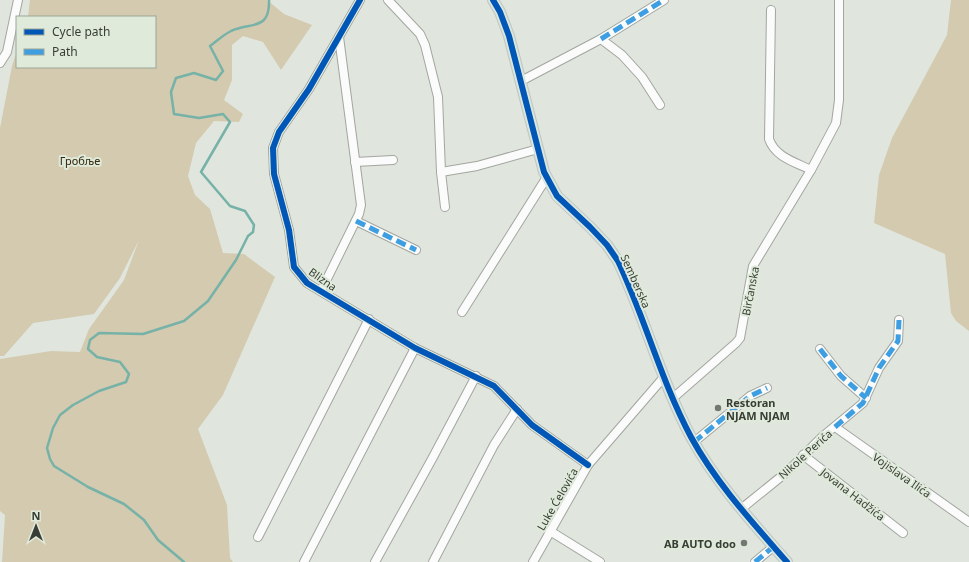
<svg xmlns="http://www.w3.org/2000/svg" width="969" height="562" font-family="'Noto Sans',sans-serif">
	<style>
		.green { fill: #d3caaf }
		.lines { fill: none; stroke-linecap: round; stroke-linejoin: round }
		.stream { stroke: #76b2a7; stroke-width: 2.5 }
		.minor-casing { stroke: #a2a6a0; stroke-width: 10 }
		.major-casing { stroke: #c1c4c0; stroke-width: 12 }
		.minor { stroke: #fafbfa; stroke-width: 8 }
		.major { stroke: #d6e4de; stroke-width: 10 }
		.quiet { stroke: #3e9ee2; stroke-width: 5; stroke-dasharray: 10 5; stroke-linecap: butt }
		.cycleway-casing { stroke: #dfeada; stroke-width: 8 }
		.cycleway { stroke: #0057b8; stroke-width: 6 }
		.poi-dot { fill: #737871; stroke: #dfeada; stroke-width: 1.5 }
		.labels { text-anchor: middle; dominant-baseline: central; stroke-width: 4; stroke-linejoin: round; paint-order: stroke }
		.park-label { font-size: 11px; fill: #34270c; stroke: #dfeada }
		.street-label { font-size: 11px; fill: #383d36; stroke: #dfeada }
		.poi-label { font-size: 11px; font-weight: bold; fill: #383d36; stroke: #dfeada; text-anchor: start }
	</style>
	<rect width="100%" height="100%" fill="#e0e6de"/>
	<g class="green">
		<path d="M 30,0 L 267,0 L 284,14 L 312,25 L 281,70 L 263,42 L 243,36 L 232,45 L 232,80 L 224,100 L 243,114 L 239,122 L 214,121 L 196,143 L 188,176 L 195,195 L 210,209 L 223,253 L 244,254 L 275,277 L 223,395 L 198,429 L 227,505 L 230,558 L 233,562 L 2,562 L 5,515 L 0,511 L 0,359 L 51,351 L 80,352 L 89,329 L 124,280 L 139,240 L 120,278 L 94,314 L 33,323 L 4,356 L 0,356 L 0,128 L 12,66 L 17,51 L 17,67 L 155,67 L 155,17 L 28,17 Z"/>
		<path d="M 951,0 L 969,0 L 969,331 L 956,321 L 951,313 L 945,254 L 874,223 L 879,175 L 892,138 L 947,35 Z"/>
	</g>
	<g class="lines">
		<path class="stream" d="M 184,562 L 158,540 L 144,520 L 124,504 L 88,487 L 54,466 L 50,459 L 47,448 L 53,428 L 60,415 L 73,405 L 99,391 L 126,382 L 129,374 L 120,362 L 97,357 L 88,349 L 90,340 L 99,333 L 143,334 L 184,321 L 208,301 L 236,260 L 248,236 L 253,232 L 254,225 L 245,211 L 230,206 L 201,172 L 230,122 L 223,114 L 199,118 L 174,114 L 171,92 L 176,78 L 194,73 L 216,80 L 223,71 L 210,46 C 217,41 223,35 231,31 C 251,22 270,31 269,0"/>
		<g class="minor-casing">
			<g id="minor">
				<path d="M 360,0 L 309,89 L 279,132 L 273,148 L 274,174 L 289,230 L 294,267 L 307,283 L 415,348 L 494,386 L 532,425 L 588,465"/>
				<path d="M 388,0 L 420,34 L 425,45 L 438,97 L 441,172 L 445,207"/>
				<path d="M 771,10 L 769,139 C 775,157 795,162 811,170"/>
				<path d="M 601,39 L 664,0"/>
				<path d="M 0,63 L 7,52 L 18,0"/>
				<path d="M 521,81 L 601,39 L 622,55 L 642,77 L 660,105"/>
				<path d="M 355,162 L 393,160"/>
				<path d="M 441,172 L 477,166 L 538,149"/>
				<path d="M 356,221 L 416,250"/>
				<path d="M 321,291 L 359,214 L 361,205 L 339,37"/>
				<path d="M 462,312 L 547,177"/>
				<path d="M 820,349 L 841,376 L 866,398"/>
				<path d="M 673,398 L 736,343 L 740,338 L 753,266 L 811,170 L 836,123 L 839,100 L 839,0"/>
				<path d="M 835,427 L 969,522"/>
				<path d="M 694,442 L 750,396 L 767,388"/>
				<path d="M 803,455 L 903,533"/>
				<path d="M 741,509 L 788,471 L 822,437 L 863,403 L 879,368 L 898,341 L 899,320"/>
				<path d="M 550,531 L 600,562"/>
				<path d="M 258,537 L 369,319"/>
				<path d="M 304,562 L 415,348"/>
				<path d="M 375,562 L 432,459 L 476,376"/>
				<path d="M 433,562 L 494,445 L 517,409"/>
				<path d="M 533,562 L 588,465 L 664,377"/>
				<path d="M 755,562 L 773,547"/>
			</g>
		</g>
		<g class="major-casing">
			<path id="major" d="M 493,0 L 500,12 L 509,36 L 544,172 L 557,196 L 590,227 L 607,245 L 618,261 C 645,318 661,381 691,437 C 716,483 753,523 787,562"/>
		</g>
		<use href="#minor" class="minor"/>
		<use href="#major" class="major"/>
		<g class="quiet">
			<path d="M 601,39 L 664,0"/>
			<path d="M 356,221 L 416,250"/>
			<path d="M 820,349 L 841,376 L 866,398"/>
			<path d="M 835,427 L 863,403 L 879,368 L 898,341 L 899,320"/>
			<path d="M 694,442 L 750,396 L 767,388"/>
			<path d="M 755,562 L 773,547"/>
		</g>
		<g class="cycleway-casing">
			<g id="cycleway">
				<path d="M 360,0 L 309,89 L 279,132 L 273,148 L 274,174 L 289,230 L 294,267 L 307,283 L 415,348 L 494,386 L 532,425 L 588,465"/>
				<path d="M 493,0 L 500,12 L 509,36 L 544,172 L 557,196 L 590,227 L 607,245 L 618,261 C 645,318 661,381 691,437 C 716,483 753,523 787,562"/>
			</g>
		</g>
		<use href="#cycleway" class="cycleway"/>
	</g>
	<g class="poi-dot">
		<circle cx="718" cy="408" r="4"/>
		<circle cx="744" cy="543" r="4"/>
	</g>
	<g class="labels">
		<g class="park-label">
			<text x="80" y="160">Гробље</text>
		</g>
		<g class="street-label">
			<text transform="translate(323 279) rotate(35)">Blizna</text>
			<text transform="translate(636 281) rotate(66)">Semberska</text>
			<text transform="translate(750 291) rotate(-79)">Birčanska</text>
			<text transform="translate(805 454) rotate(-42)">Nikole Perića</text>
			<text transform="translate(902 475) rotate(35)">Vojislava Ilića</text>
			<text transform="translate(853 494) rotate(38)">Jovana Hadžića</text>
			<text transform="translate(557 499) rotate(-60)">Luke Ćelovića</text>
		</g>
		<g class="poi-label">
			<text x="726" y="402">Restoran<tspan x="726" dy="13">NJAM NJAM</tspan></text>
			<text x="736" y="543" text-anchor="end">AB AUTO doo</text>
		</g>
	</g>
	<rect x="16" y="16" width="140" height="52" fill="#dfeada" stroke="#9ca598"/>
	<rect x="24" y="29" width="20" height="6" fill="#0057b8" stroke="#9ca598"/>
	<text x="52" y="36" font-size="12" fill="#383d36">Cycle path</text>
	<rect x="24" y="49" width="20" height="6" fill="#3e9ee2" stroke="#9ca598"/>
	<text x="52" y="56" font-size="12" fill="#383d36">Path</text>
	<g transform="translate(36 526)" stroke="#dfeada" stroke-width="3" paint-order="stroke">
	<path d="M0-3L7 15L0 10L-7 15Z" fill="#383d36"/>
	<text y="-6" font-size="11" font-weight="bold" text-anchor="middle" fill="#383d36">N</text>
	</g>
</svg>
